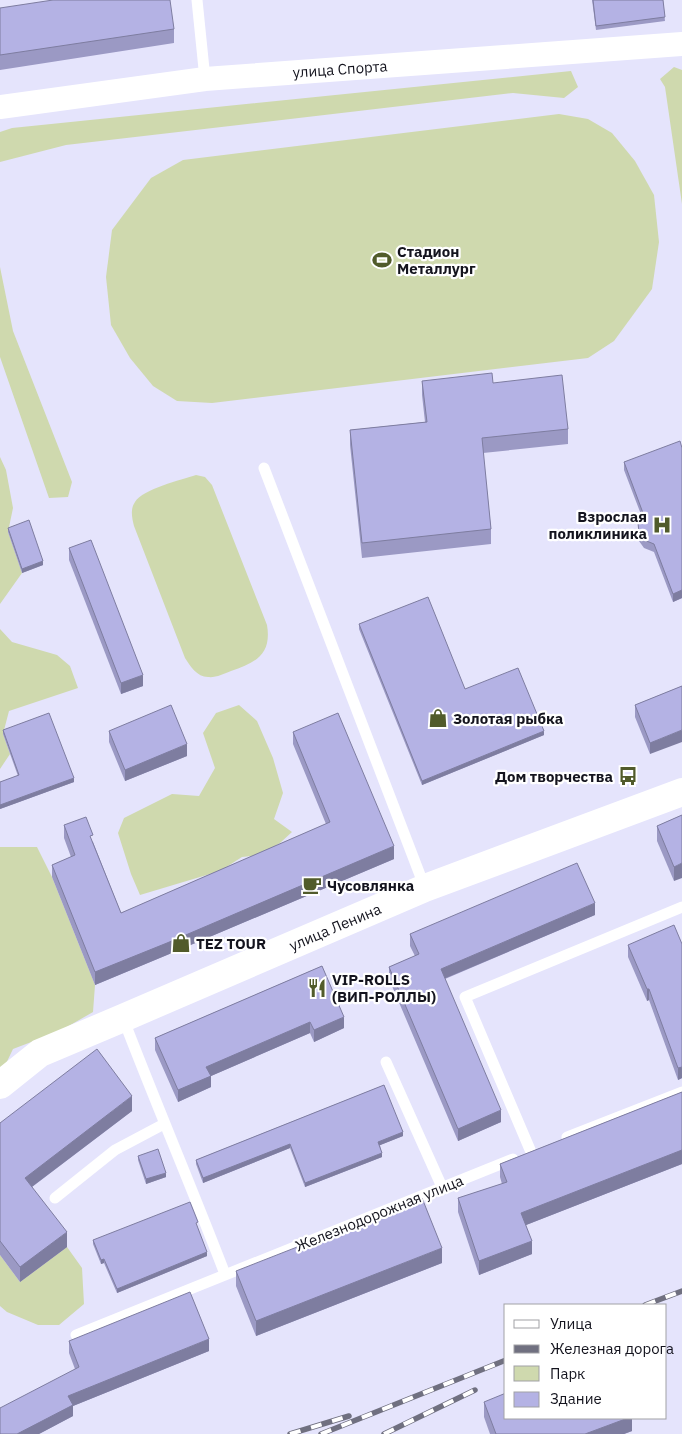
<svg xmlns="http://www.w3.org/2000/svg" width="682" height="1434" font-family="'IBM Plex Sans',sans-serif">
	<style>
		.green { fill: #cfd9ae }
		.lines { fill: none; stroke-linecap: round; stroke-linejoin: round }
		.service { stroke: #fff; stroke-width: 11 }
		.minor { stroke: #fff; stroke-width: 24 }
		.secondary { stroke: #fff; stroke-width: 28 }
		.rail-casing { stroke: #707080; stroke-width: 5.5 }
		.rail { stroke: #fff; stroke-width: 4; stroke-dasharray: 11; stroke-linecap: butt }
		.wall { fill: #9b99c4 }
		.shaded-wall { fill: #7e7da0 }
		.building { fill: #b4b2e4; stroke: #7e7da0 }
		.labels { text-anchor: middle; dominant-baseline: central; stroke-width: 4.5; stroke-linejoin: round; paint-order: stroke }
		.street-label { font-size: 15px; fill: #14141e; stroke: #fff }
		.poi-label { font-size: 15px; font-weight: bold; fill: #14141e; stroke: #fff; text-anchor: start }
	</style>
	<rect width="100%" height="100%" fill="#e5e4fc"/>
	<g class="green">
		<path d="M 674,67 L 682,70 L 682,204 L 665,87 L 660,79 Z"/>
		<path d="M 571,71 L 578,87 L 564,98 L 513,93 L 66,145 L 0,162 L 0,132 L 12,128 Z"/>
		<path d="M 559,114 L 588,119 L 612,133 L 635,161 L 654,195 L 659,242 L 652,289 L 614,341 L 588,358 L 212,403 L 177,401 L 153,386 L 130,358 L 111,325 L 106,277 L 112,230 L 151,178 L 183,160 Z"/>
		<path d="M 0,267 L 13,331 L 72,482 L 68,497 L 49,498 L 0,357 Z"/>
		<path d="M 0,457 L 6,470 L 13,508 L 8,532 L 22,573 L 0,604 Z"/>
		<path d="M 196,475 L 205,477 L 212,485 L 267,625 C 272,655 255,663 231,671 C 224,674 215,678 208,677 C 197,677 190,666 185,658 L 134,526 C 132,518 130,509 135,502 C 143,489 181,480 196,475 Z"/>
		<path d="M 0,629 L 12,642 L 57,655 L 70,666 L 78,688 L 9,711 L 3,734 L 10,754 L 0,769 Z"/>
		<path d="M 239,705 L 257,721 L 273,758 L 283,793 L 274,819 L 292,832 L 280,843 L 260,855 L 242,857 L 220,871 L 140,895 L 131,874 L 118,833 L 124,818 L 172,794 L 199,796 L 215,768 L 203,733 L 216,713 Z"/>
		<path d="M 0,847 L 37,847 L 52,877 L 95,985 L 93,1012 L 60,1031 L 13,1049 L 0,1076 Z"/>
		<path d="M 67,1247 L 82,1268 L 84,1304 L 59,1325 L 38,1325 L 7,1312 L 0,1306 L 0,1255 L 20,1282 Z"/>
	</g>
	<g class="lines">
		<g class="service">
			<path d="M 197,0 L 205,79"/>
			<path d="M 264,468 L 425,888"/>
			<path d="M 123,1018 C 156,1104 192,1188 225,1274"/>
			<path d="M 386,1062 L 442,1187"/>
			<path d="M 567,1137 L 682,1092"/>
			<path d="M 531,1152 L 465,997 L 682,907"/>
			<path d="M 55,1198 L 115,1150 L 164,1124"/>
			<path d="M 76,1335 L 513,1159"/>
		</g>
		<path class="minor" d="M 0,107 L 205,79 L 682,44"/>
		<path class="secondary" d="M 0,1085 L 40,1053 L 123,1018 L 425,888 L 682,792"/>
		<g class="rail-casing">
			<g id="rail">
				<path d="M 645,1305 L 682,1291"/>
				<path d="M 290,1434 L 349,1416"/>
				<path d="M 321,1434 L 506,1360"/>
				<path d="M 384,1434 L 475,1390"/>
			</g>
		</g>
		<use href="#rail" class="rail"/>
	</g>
	<g class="wall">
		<path d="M 592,0 L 663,0 L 665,21 L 596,30 Z"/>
		<path d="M 0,8 L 174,29 L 174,43 L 0,70 Z"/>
		<path d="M 422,381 L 493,383 L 568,429 L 568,444 L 483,453 L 491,529 L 491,544 L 362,558 L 350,445 L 350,430 L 425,422 L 422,395 Z"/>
		<path d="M 682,448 L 682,598 L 673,602 L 654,552 L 644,548 L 639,541 L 638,523 L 642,517 L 624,470 L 624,462 Z"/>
		<path d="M 8,528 L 43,565 L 22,573 L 8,532 Z"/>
		<path d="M 69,548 L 143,686 L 121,694 L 69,560 Z"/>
		<path d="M 359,624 L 465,689 L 544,735 L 422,785 L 359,629 Z"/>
		<path d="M 682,686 L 650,754 L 635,717 L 635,705 Z"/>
		<path d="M 3,730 L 74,782 L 0,809 L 0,782 L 18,776 L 3,734 Z"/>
		<path d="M 109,731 L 187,756 L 125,781 L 109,742 Z"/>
		<path d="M 293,732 L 394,859 L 167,955 L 95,985 L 52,877 L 52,865 L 71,857 L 64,838 L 64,825 L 93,842 L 121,913 L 326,824 L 293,744 Z"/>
		<path d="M 682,815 L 674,881 L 657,841 L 657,826 Z"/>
		<path d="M 595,915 L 445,979 L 501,1122 L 458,1141 L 389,979 L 389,967 L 415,956 L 410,946 L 410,934 Z"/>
		<path d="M 682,944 L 682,1078 L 678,1080 L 649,1000 L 647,1001 L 628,957 L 628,945 Z"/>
		<path d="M 322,966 L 344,1028 L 314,1042 L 310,1033 L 211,1076 L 211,1087 L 178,1102 L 155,1050 L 155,1038 Z"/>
		<path d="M 384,1085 L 403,1136 L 380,1145 L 382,1157 L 305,1187 L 290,1148 L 203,1183 L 196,1164 L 196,1160 Z"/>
		<path d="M 682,1092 L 682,1164 L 526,1225 L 532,1254 L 479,1275 L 458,1212 L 458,1198 L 502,1184 L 500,1177 L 500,1164 Z"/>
		<path d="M 132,1111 L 32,1187 L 67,1247 L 20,1282 L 0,1255 L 0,1123 Z"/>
		<path d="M 138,1156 L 166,1177 L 146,1184 L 138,1160 Z"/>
		<path d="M 198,1226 L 197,1227 L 207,1256 L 117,1293 L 104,1263 L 101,1264 L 93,1244 L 93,1240 Z"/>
		<path d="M 442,1263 L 256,1336 L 236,1286 L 236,1271 Z"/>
		<path d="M 69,1341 L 209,1351 L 73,1406 L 73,1416 L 39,1434 L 75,1369 L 69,1353 Z"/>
		<path d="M 484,1402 L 632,1418 L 632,1431 L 624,1434 L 490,1434 L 484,1417 Z"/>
	</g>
	<g class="shaded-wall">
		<path d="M 43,561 L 43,565 L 22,573 L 22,569 Z"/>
		<path d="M 682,590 L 682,598 L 673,602 L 673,594 Z"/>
		<path d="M 143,675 L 143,686 L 121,694 L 121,683 Z"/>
		<path d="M 682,730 L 682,742 L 650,754 L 650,743 Z"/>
		<path d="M 544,731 L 544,735 L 422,785 L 422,781 Z"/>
		<path d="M 187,744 L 187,756 L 125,781 L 125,770 Z"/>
		<path d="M 74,778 L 74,782 L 0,809 L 0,805 Z"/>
		<path d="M 394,846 L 394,859 L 167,955 L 95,985 L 95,972 Z"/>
		<path d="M 682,863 L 682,878 L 674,881 L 674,867 Z"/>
		<path d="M 595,903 L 595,915 L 441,980 L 441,969 Z"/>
		<path d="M 647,989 L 649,989 L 649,1000 L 647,1001 Z"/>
		<path d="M 344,1017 L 344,1028 L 314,1042 L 314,1030 Z"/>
		<path d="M 310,1022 L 310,1033 L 211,1076 L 211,1087 L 178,1102 L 178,1090 L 206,1067 Z"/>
		<path d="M 682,1067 L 682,1078 L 678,1080 L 678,1068 Z"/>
		<path d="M 132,1096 L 132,1111 L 25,1192 L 25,1178 Z"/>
		<path d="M 501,1110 L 501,1122 L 458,1141 L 458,1129 Z"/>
		<path d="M 403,1132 L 403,1136 L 378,1146 L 378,1142 Z"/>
		<path d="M 290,1144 L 290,1148 L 203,1183 L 203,1178 Z"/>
		<path d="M 682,1150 L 682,1164 L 521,1227 L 521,1213 Z"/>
		<path d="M 382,1153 L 382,1157 L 305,1187 L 305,1183 Z"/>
		<path d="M 166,1173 L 166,1177 L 146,1184 L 146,1179 Z"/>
		<path d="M 67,1232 L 67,1247 L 20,1282 L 20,1267 Z"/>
		<path d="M 532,1241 L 532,1254 L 479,1275 L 479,1261 Z"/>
		<path d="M 442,1248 L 442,1263 L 256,1336 L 256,1321 Z"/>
		<path d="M 207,1252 L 207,1256 L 117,1293 L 117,1289 Z"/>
		<path d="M 104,1259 L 104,1263 L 101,1264 L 101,1260 Z"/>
		<path d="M 209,1339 L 209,1351 L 73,1406 L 73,1416 L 39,1434 L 17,1434 L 68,1396 Z"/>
		<path d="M 628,1418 L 632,1418 L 632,1431 L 624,1434 L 585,1434 Z"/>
	</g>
	<g class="building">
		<path d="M 53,0 L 170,0 L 174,29 L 0,55 L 0,8 Z"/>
		<path d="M 593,0 L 663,0 L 665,17 L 596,26 Z"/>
		<path d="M 492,373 L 493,383 L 562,375 L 568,429 L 482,438 L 491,529 L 362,543 L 350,430 L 427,422 L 422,381 Z"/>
		<path d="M 680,441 L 682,448 L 682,590 L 673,594 L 654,544 L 644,540 L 639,533 L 638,523 L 643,513 L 624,462 Z"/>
		<path d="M 29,520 L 43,561 L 22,569 L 8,528 Z"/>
		<path d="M 91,540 L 143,675 L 121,683 L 69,548 Z"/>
		<path d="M 428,597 L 465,689 L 518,668 L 544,731 L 422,781 L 359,624 Z"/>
		<path d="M 682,686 L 682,730 L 650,743 L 635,705 Z"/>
		<path d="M 171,705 L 187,744 L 125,770 L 109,731 Z"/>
		<path d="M 49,713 L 74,778 L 0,805 L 0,782 L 19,775 L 3,730 Z"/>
		<path d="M 338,713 L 394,846 L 167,943 L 95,972 L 52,865 L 75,855 L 64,825 L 86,817 L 93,835 L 90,836 L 121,913 L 330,822 L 293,732 Z"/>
		<path d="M 682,815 L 682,863 L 674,867 L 657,826 Z"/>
		<path d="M 577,863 L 595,903 L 441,969 L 501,1110 L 458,1129 L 389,967 L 419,954 L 410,934 Z"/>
		<path d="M 674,925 L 682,944 L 682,1067 L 678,1068 L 649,989 L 647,989 L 628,945 Z"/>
		<path d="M 322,966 L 344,1017 L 314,1030 L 310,1022 L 206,1067 L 211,1076 L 178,1090 L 155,1038 Z"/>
		<path d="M 97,1049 L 132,1096 L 25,1178 L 67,1232 L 20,1267 L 0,1241 L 0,1123 Z"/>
		<path d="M 384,1085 L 403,1132 L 378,1142 L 382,1153 L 305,1183 L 290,1144 L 203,1178 L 196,1160 Z"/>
		<path d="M 682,1092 L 682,1150 L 521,1213 L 532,1241 L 479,1261 L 458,1198 L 507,1182 L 500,1164 Z"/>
		<path d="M 158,1149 L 166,1173 L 146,1179 L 138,1156 Z"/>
		<path d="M 422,1198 L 442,1248 L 256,1321 L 236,1271 Z"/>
		<path d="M 190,1202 L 198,1222 L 196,1223 L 207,1252 L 117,1289 L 104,1259 L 101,1260 L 93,1240 Z"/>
		<path d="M 190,1292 L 209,1339 L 68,1396 L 73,1405 L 17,1434 L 0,1434 L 0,1408 L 79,1367 L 69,1341 Z"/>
		<path d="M 506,1393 L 506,1418 L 628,1418 L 585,1434 L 496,1434 L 484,1402 Z"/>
	</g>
	<defs>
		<g id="stadium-bare" transform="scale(1.5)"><path d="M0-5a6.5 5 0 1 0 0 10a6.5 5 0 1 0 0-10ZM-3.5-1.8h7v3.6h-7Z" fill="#515b2b" stroke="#fff" stroke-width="2.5" paint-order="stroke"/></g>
		<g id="hospital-bare" transform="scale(1.5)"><path d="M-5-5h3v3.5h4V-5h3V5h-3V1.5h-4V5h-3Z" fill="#515b2b" stroke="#fff" stroke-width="2.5" paint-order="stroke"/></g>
		<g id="shop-bare" transform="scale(1.5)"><path d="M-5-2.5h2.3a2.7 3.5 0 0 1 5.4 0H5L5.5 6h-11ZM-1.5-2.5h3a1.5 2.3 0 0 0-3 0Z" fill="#515b2b" stroke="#fff" stroke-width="2.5" paint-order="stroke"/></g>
		<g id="bus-bare" transform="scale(1.5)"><path d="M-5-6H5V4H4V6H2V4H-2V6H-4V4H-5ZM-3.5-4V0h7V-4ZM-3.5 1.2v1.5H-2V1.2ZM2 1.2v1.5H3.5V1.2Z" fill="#515b2b" stroke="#fff" stroke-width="2.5" paint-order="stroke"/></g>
		<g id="cafe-bare" transform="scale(1.5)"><path d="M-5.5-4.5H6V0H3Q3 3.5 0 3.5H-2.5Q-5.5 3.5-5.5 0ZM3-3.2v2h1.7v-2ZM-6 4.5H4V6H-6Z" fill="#515b2b" stroke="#fff" stroke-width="2.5" paint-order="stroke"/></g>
		<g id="restaurant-bare" transform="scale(1.5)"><path d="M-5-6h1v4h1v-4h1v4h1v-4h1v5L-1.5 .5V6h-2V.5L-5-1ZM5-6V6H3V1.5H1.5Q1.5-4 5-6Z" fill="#515b2b" stroke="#fff" stroke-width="2.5" paint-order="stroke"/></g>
	</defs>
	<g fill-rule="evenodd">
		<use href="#stadium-bare" x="382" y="260"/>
		<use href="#hospital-bare" x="662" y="525"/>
		<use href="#shop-bare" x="438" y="718"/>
		<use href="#bus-bare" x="628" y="776"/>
		<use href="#cafe-bare" x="312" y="885"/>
		<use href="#shop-bare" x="181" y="943"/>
		<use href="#restaurant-bare" x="317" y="988"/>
	</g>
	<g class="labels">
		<g class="street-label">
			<text transform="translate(340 69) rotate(-4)">улица Спорта</text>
			<text transform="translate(335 927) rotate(-23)">улица Ленина</text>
			<text transform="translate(379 1213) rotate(-22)">Железнодорожная улица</text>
		</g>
		<g class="poi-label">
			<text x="397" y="251">Стадион<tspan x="397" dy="17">Металлург</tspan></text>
			<text x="647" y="516" text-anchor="end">Взрослая<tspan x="647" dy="17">поликлиника</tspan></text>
			<text x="453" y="718">Золотая рыбка</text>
			<text x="613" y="776" text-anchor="end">Дом творчества</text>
			<text x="327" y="885">Чусовлянка</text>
			<text x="196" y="943">TEZ TOUR</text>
			<text x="332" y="979">VIP-ROLLS<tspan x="332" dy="17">(ВИП-РОЛЛЫ)</tspan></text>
		</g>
	</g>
	<rect x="504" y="1304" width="162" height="115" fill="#ffffff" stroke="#a1a1a5"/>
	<rect x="514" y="1320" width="25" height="8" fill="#ffffff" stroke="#a1a1a5"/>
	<text x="550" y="1329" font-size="15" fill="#14141e">Улица</text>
	<rect x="514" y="1345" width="25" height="8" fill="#707080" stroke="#a1a1a5"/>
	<text x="550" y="1354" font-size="15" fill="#14141e">Железная дорога</text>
	<rect x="514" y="1366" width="25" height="15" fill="#cfd9ae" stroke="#a1a1a5"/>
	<text x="550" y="1379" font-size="15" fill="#14141e">Парк</text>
	<rect x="514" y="1392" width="25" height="15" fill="#b4b2e4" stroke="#a1a1a5"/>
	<text x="550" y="1404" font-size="15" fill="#14141e">Здание</text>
</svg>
